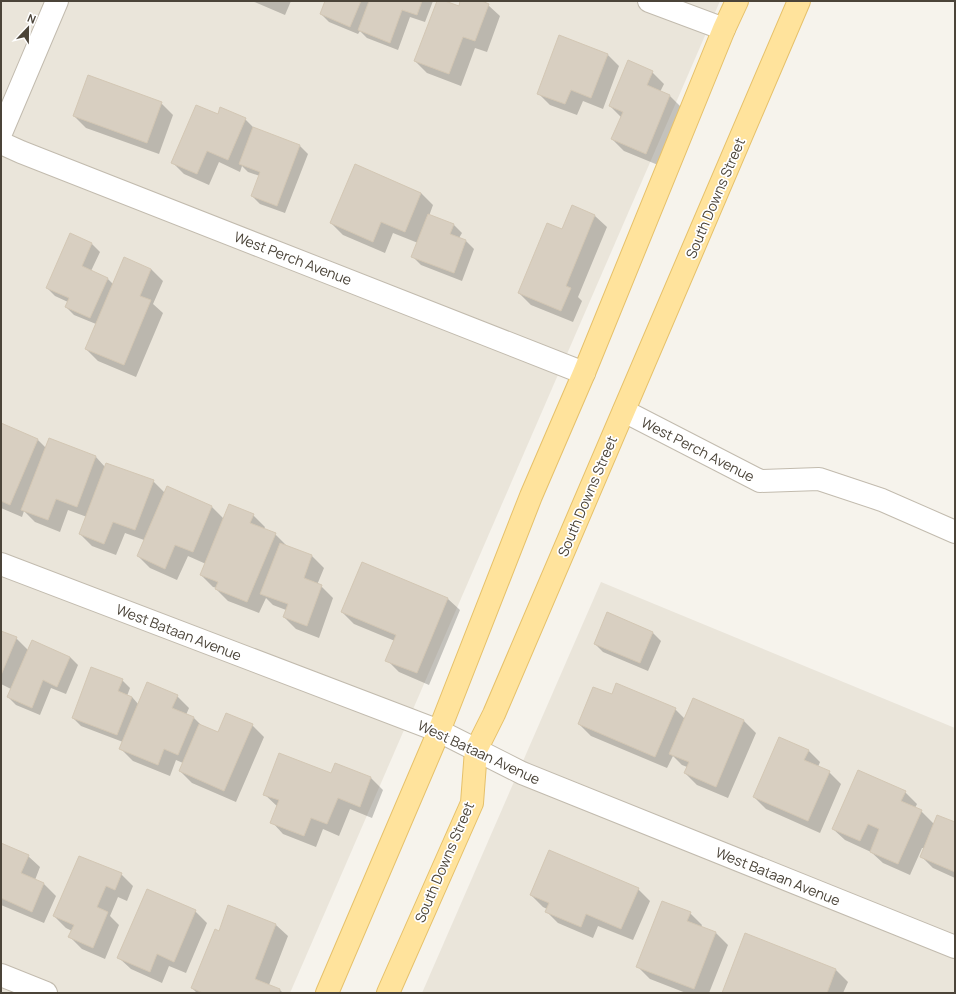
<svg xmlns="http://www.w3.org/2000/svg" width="956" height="994" font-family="Manrope,sans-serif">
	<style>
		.residential { fill: #eae5da }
		.shadow { fill: #0003 }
		.building { fill: #d8cfc1; stroke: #d3c7b4 }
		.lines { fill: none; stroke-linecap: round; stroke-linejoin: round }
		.minor-casing { stroke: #c2bbae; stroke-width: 24 }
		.major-casing { stroke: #e6c16a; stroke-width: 24 }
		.minor { stroke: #fff; stroke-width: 22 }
		.major { stroke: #ffe39c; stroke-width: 22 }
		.labels { text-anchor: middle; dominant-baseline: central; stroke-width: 3.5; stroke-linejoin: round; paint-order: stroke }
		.street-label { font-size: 14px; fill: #4b4439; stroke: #fff }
	</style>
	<rect width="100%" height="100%" fill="#f6f3ec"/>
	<g class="residential">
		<path d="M 1,1 L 720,1 L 290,993 L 1,993 Z"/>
		<path d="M 601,582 L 955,728 L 955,993 L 422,993 Z"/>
	</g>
	<g class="shadow">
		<path d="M 252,1 L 291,1 L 285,15 Z"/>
		<path d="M 326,1 L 433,1 L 425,22 L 410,17 L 398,50 L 367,38 L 360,31 L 358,34 L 329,22 L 321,14 Z"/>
		<path d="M 439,1 L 442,1 L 459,8 L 462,1 L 479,1 L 488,5 L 500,16 L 487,52 L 475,48 L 461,86 L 427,73 L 415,61 Z"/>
		<path d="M 607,54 L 619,66 L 603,109 L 583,101 L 577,115 L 550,105 L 538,93 Z"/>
		<path d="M 652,72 L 664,84 L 660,92 L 670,96 L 682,108 L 658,165 L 624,151 L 612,139 L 621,117 L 610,106 Z"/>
		<path d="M 161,103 L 173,115 L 159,154 L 86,128 L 74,116 Z"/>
		<path d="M 218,116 L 245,119 L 254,128 L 300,146 L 308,154 L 285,213 L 260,204 L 252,196 L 260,176 L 248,172 L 242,166 L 240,172 L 219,162 L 209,185 L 184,174 L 172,162 Z"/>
		<path d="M 355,166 L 421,193 L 433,205 L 429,216 L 454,225 L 462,233 L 459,238 L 466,241 L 474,249 L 462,281 L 421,265 L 413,257 L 418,243 L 393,233 L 385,253 L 343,235 L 331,223 Z"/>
		<path d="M 572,206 L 595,216 L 607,227 L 578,297 L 582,301 L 573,322 L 531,305 L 519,293 L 562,231 Z"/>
		<path d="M 70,234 L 92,244 L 100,252 L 91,271 L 107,278 L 113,284 L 151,269 L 163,281 L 153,304 L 163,313 L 136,377 L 98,361 L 86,349 L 96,324 L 74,315 L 66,307 L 68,302 L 55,296 L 47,288 Z"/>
		<path d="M 1,424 L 38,440 L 46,448 L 49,439 L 96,457 L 105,467 L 153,481 L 165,493 L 167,487 L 212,507 L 224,519 L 253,515 L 265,527 L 264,529 L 275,534 L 287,546 L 312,556 L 324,568 L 317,585 L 321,586 L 333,598 L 319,638 L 296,629 L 284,617 L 286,610 L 273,605 L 266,598 L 259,613 L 228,601 L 216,589 L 217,588 L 213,587 L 201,575 L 206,564 L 188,556 L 177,580 L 150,568 L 138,556 L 144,540 L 125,533 L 116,555 L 92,546 L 80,534 L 87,517 L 68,510 L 60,532 L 35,522 L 24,511 L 22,517 L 1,508 Z"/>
		<path d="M 362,563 L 448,599 L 460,610 L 429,685 L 399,672 L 387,660 L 395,641 L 354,624 L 342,612 Z"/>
		<path d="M 608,614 L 653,633 L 661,641 L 648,671 L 603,652 L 595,644 Z"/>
		<path d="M 1,632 L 16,638 L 28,650 L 70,657 L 78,665 L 66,694 L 51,688 L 40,715 L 16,705 L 8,697 L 11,689 L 1,684 Z"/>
		<path d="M 122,680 L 130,688 L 127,696 L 132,697 L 139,705 L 177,696 L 189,708 L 186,715 L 194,718 L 202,726 L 219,733 L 252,725 L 264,737 L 236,802 L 192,783 L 180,771 L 183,763 L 176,760 L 170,776 L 133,761 L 121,749 L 123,742 L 81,726 L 73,718 Z"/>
		<path d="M 612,696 L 675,709 L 685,719 L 744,721 L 756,733 L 728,798 L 697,785 L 685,773 L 687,767 L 682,765 L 673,756 L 667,768 L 591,736 L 579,724 Z"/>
		<path d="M 808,750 L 820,762 L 818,767 L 829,772 L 841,784 L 820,833 L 766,809 L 754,797 Z"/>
		<path d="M 332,774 L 371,778 L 383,790 L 372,818 L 350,809 L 339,836 L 323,829 L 316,847 L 283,834 L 272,822 L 278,807 L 264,794 Z"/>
		<path d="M 905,792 L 917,804 L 915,808 L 921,811 L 934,824 L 955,823 L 955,878 L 933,868 L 921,856 L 924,848 L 922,848 L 910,875 L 883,863 L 871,852 L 845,840 L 833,829 Z"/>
		<path d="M 1,844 L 28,856 L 40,867 L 35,880 L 44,884 L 56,896 L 44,923 L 1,905 Z"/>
		<path d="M 121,874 L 133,886 L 127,901 L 118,897 L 110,916 L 119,925 L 105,959 L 82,949 L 70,937 L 72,931 L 66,928 L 54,916 Z"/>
		<path d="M 638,889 L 650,901 L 633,940 L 598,926 L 593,938 L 558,923 L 546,911 L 547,909 L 543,907 L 531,895 Z"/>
		<path d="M 195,911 L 207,923 L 186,973 L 169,966 L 162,983 L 131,969 L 119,958 Z"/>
		<path d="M 690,913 L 702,925 L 701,927 L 716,933 L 728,945 L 709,993 L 686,993 L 650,979 L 638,967 Z"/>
		<path d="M 276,925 L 288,936 L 269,985 L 280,990 L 283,993 L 197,993 L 192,988 L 219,932 Z"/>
		<path d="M 746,935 L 836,970 L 848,982 L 843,993 L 723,993 Z"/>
	</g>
	<g class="building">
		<path d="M 325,1 L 361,1 L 350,27 L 320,14 Z"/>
		<path d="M 369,1 L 422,1 L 417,15 L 402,10 L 390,43 L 358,30 Z"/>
		<path d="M 437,1 L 445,1 L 459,6 L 460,1 L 482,1 L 489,4 L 475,41 L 463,37 L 449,74 L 414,61 Z"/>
		<path d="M 559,35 L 608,54 L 591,98 L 571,90 L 565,104 L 537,94 Z"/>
		<path d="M 628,60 L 653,71 L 647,85 L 670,95 L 646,154 L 611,139 L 623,112 L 609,106 Z"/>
		<path d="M 88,75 L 162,102 L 147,143 L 73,116 Z"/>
		<path d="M 196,105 L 218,114 L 220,107 L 246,118 L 228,160 L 207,151 L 197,174 L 171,163 Z"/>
		<path d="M 253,127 L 300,145 L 277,206 L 251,196 L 260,172 L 239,164 Z"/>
		<path d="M 355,164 L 421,193 L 405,232 L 381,222 L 373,242 L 330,223 Z"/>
		<path d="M 572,205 L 595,215 L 566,286 L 571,288 L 561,311 L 518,293 L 547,223 L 562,229 Z"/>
		<path d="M 428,214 L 454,224 L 450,234 L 466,240 L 454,273 L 411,257 Z"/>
		<path d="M 70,233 L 92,243 L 82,266 L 108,278 L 90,318 L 65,307 L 69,298 L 46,288 Z"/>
		<path d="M 124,257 L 151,269 L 140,296 L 151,300 L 124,365 L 85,349 Z"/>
		<path d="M 1,423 L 38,439 L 10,505 L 1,501 Z"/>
		<path d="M 49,438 L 96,456 L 77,507 L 56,499 L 48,520 L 21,510 Z"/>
		<path d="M 106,463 L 154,480 L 135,530 L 113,522 L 104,544 L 79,534 Z"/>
		<path d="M 167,486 L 212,506 L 193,552 L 175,545 L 165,569 L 137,556 Z"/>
		<path d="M 229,504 L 254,514 L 250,523 L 276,533 L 247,602 L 215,589 L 218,582 L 200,575 Z"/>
		<path d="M 280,543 L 312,555 L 304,578 L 322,585 L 307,626 L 283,617 L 288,604 L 260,594 Z"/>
		<path d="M 362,562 L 448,598 L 417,673 L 385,661 L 396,635 L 341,612 Z"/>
		<path d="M 607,612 L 653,632 L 640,663 L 594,644 Z"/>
		<path d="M 1,631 L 17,637 L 1,675 Z"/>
		<path d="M 32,640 L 70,657 L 57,687 L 43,680 L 32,708 L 7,697 Z"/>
		<path d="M 91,667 L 123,679 L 118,691 L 132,697 L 117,735 L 72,718 Z"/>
		<path d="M 147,682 L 178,695 L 172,708 L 194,717 L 178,755 L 164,749 L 158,765 L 119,749 Z"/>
		<path d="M 616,683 L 676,708 L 655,757 L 578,724 L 593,687 L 612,694 Z"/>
		<path d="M 693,698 L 744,720 L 716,787 L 684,773 L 689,762 L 669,754 Z"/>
		<path d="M 226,713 L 253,724 L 224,791 L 179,771 L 199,724 L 218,732 Z"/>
		<path d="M 779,737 L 809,750 L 804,760 L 830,771 L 808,821 L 753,797 Z"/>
		<path d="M 279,753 L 331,773 L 335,763 L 371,777 L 360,807 L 338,798 L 327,824 L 311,818 L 304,836 L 270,823 L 279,800 L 263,795 Z"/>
		<path d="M 858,770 L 906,791 L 901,801 L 922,810 L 898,864 L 870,852 L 879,829 L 868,824 L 860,841 L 832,829 Z"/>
		<path d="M 937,815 L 955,822 L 955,872 L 920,857 Z"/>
		<path d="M 1,843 L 29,855 L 21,873 L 44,883 L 32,912 L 1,898 Z"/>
		<path d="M 549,850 L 639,888 L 621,929 L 586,914 L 581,927 L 545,912 L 549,903 L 530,895 Z"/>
		<path d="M 79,856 L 122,873 L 115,890 L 106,886 L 97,907 L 108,912 L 93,948 L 68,937 L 74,925 L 53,916 Z"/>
		<path d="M 147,889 L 196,910 L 174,962 L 157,954 L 150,972 L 117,958 Z"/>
		<path d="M 662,901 L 691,912 L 687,921 L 716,932 L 694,989 L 636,967 Z"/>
		<path d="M 228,905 L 276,924 L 255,979 L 280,989 L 279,993 L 203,993 L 191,988 L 215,929 L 219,931 Z"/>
		<path d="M 745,933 L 836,969 L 827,993 L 722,993 Z"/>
	</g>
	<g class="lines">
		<g class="minor-casing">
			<g id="minor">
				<path d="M 649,1 L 724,29"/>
				<path d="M 1,133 L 57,1"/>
				<path d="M 1,143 L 21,152 L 584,373"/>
				<path d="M 624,411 L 760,481 L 819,479 L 882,500 L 955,532"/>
				<path d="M 1,564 L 439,731 L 522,773 L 955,947"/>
				<path d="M 1,975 L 46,993"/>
			</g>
		</g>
		<g class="major-casing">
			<g id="major">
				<path d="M 327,993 L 439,731 L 531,496 L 584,373 L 724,29 L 737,1"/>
				<path d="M 388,993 L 472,803 L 476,750 L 494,714 L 799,1"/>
			</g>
		</g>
		<use href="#minor" class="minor"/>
		<use href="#major" class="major"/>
	</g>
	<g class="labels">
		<g class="street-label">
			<text transform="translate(715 198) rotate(-67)">South Downs Street</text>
			<text transform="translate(293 258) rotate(21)">West Perch Avenue</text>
			<text transform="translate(698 449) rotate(27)">West Perch Avenue</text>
			<text transform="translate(587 496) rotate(-67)">South Downs Street</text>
			<text transform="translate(179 632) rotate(21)">West Bataan Avenue</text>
			<text transform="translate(479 752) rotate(25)">West Bataan Avenue</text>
			<text transform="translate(444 862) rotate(-67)">South Downs Street</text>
			<text transform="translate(778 876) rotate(22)">West Bataan Avenue</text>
		</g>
	</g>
	<rect width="956" height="994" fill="none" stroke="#4b4439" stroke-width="4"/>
	<g transform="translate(28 28) rotate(22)" stroke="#ffffff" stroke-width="3" paint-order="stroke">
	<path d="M0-3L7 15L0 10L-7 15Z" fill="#4b4439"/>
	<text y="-6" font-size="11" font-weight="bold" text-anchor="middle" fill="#4b4439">N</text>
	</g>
</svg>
